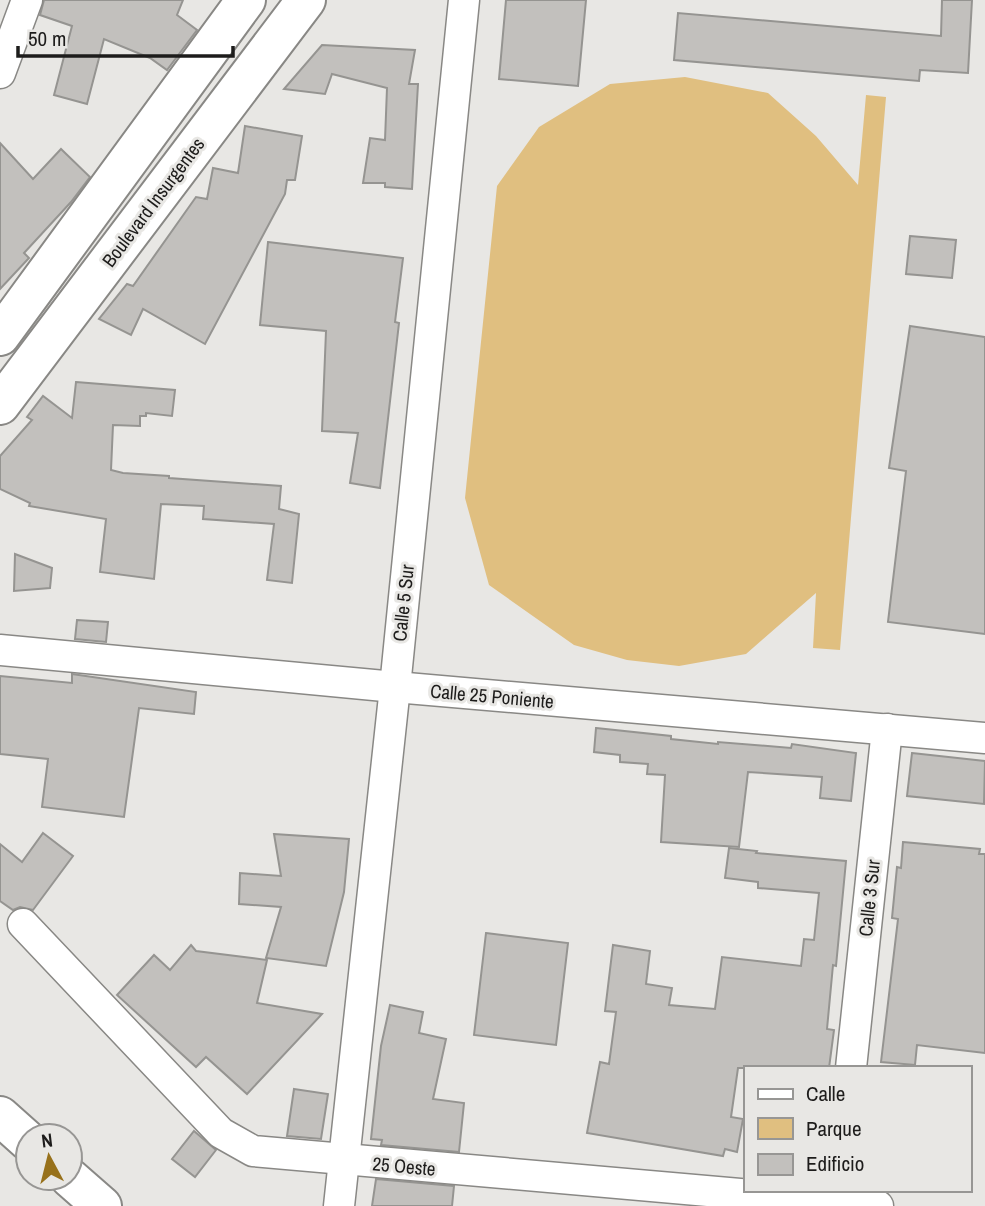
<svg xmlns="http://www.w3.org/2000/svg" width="985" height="1206" font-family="'Archivo Narrow',sans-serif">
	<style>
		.green { fill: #e0bf80 }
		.building { fill: #c2c0bd; stroke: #959491; stroke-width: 2 }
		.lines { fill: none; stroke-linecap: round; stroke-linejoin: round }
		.street-casing { stroke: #898885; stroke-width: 33 }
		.secondary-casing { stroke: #898885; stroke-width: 42 }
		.street { stroke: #fff; stroke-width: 30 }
		.secondary { stroke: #fff; stroke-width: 38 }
		.labels { text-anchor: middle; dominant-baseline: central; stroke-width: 6; stroke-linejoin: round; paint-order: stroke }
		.street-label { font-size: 19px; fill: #1d1c1b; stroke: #e8e7e4 }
	</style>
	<rect width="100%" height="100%" fill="#e8e7e4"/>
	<path class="green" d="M 685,77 L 768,93 L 816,136 L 858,185 L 866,95 L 886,97 L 840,650 L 813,648 L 816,593 L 746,654 L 679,666 L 627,660 L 574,645 L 489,585 L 465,498 L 497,186 L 539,127 L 610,84 Z"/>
	<g class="building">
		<path d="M 44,0 L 183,0 L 177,15 L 197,30 L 167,70 L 150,58 L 104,39 L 87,104 L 54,95 L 72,26 L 40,15 Z"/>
		<path d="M 506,0 L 586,0 L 578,86 L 499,79 Z"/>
		<path d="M 942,0 L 972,0 L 968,73 L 920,70 L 919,81 L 674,60 L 678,13 L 941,36 Z"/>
		<path d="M 322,45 L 415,50 L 409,84 L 418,84 L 412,189 L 385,187 L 385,183 L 363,183 L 370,138 L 385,140 L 387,88 L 332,74 L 325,94 L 284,89 Z"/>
		<path d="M 245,126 L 302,136 L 295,180 L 287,180 L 285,194 L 205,344 L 143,309 L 131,335 L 99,319 L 127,284 L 133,286 L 196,197 L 207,199 L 213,168 L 238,173 Z"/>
		<path d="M 0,143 L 33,179 L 61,149 L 90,177 L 71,202 L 24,253 L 29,258 L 0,289 Z"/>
		<path d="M 910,236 L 956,240 L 952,278 L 906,274 Z"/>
		<path d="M 268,242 L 403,258 L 395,322 L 399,323 L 380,488 L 350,483 L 358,433 L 322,431 L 326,331 L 260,325 Z"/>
		<path d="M 910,326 L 985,337 L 985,634 L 888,622 L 906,471 L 889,468 Z"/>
		<path d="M 76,382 L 175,390 L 172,416 L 146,413 L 146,416 L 140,416 L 140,426 L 113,425 L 111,470 L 123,473 L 169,476 L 169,478 L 281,486 L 279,509 L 299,514 L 292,583 L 267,580 L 274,524 L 203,519 L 204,506 L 161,504 L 154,579 L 100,572 L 106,519 L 29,506 L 30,503 L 0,489 L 0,456 L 32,420 L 27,417 L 43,396 L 72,418 Z"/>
		<path d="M 15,554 L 52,568 L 50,588 L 14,591 Z"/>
		<path d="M 77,620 L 108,622 L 106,642 L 75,639 Z"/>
		<path d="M 72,674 L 196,692 L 194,714 L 139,708 L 124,817 L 42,807 L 48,759 L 0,754 L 0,676 L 72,683 Z"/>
		<path d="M 596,728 L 671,736 L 671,739 L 718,744 L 718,742 L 791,748 L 792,744 L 856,753 L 851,801 L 820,798 L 822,777 L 748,772 L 739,847 L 661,842 L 665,775 L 647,774 L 648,764 L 620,762 L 620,755 L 594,752 Z"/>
		<path d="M 912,753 L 985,761 L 984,804 L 907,796 Z"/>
		<path d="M 43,833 L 73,856 L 33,910 L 20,907 L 13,910 L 0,901 L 0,844 L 22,862 Z"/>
		<path d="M 274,834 L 349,839 L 344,892 L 326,966 L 266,958 L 281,907 L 239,904 L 240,873 L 281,876 Z"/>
		<path d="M 903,842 L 980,849 L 979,854 L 985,854 L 985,1053 L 917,1045 L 915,1065 L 881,1062 L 898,919 L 892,918 L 897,867 L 901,868 Z"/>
		<path d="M 729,848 L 757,851 L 756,853 L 846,861 L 836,966 L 833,965 L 827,1029 L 834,1030 L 829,1068 L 738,1068 L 731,1117 L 743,1119 L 737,1152 L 725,1149 L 723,1156 L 587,1133 L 600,1062 L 609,1064 L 616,1012 L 605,1011 L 613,945 L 650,951 L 646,984 L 672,988 L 669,1005 L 715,1009 L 722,957 L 801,966 L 804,939 L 814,940 L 819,893 L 758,888 L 758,882 L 725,878 Z"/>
		<path d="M 486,933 L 568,943 L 556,1045 L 474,1035 Z"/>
		<path d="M 191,945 L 196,951 L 267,960 L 257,1003 L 322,1014 L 247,1094 L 206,1057 L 196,1067 L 117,995 L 154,955 L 170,970 Z"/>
		<path d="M 390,1005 L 423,1012 L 419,1033 L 446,1039 L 433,1099 L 464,1103 L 459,1152 L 381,1145 L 382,1140 L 371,1139 L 381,1046 Z"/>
		<path d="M 294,1089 L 328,1094 L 321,1139 L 287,1136 Z"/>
		<path d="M 194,1131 L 216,1150 L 195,1177 L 172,1159 Z"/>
		<path d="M 376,1179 L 454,1186 L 452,1206 L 372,1206 Z"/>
	</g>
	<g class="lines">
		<g class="street-casing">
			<g id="street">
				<path d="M 0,73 L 27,0"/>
				<path d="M 0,650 L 395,687 L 985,738"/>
				<path d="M 23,924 L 221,1133 L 253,1151 L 878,1206"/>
				<path d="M 851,1068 L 887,729"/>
				<path d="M 339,1206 L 395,687 L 464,0"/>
			</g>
		</g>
		<g class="secondary-casing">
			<g id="secondary">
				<path d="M 0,336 L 246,0"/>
				<path d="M 0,405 L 306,0"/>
				<path d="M 0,1116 L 28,1141"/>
				<path d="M 70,1178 L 102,1206"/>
			</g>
		</g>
		<use href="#street" class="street"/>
		<use href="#secondary" class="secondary"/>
	</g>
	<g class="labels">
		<g class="street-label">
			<text transform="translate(153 202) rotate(-53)">Boulevard Insurgentes</text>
			<text transform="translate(403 603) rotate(-84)">Calle 5 Sur</text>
			<text transform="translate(492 696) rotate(5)">Calle 25 Poniente</text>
			<text transform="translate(869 898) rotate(-84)">Calle 3 Sur</text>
			<text transform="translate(404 1166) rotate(5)">25 Oeste</text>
		</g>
	</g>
	<rect x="744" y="1066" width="228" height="126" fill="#e8e7e4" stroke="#979694" stroke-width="2"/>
	<rect x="758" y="1089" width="35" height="10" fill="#ffffff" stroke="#979694" stroke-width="2"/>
	<text x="806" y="1101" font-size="21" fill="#1d1c1b">Calle</text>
	<rect x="758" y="1118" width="35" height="21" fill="#e0bf80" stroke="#979694" stroke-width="2"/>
	<text x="806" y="1136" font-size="21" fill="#1d1c1b">Parque</text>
	<rect x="758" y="1154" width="35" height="21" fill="#c2c0bd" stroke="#979694" stroke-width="2"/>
	<text x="806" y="1171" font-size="21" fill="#1d1c1b">Edificio</text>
	<g transform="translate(49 1157) rotate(353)"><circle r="33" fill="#e8e7e4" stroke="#979694" stroke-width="2"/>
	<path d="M0-5L12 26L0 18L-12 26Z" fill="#97711b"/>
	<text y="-10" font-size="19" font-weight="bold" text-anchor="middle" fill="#1d1c1b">N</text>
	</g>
	<path d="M18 46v10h215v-10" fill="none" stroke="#1d1c1b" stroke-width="3.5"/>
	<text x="28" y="46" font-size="21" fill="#1d1c1b" stroke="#e8e7e4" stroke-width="5" paint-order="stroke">50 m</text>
</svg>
